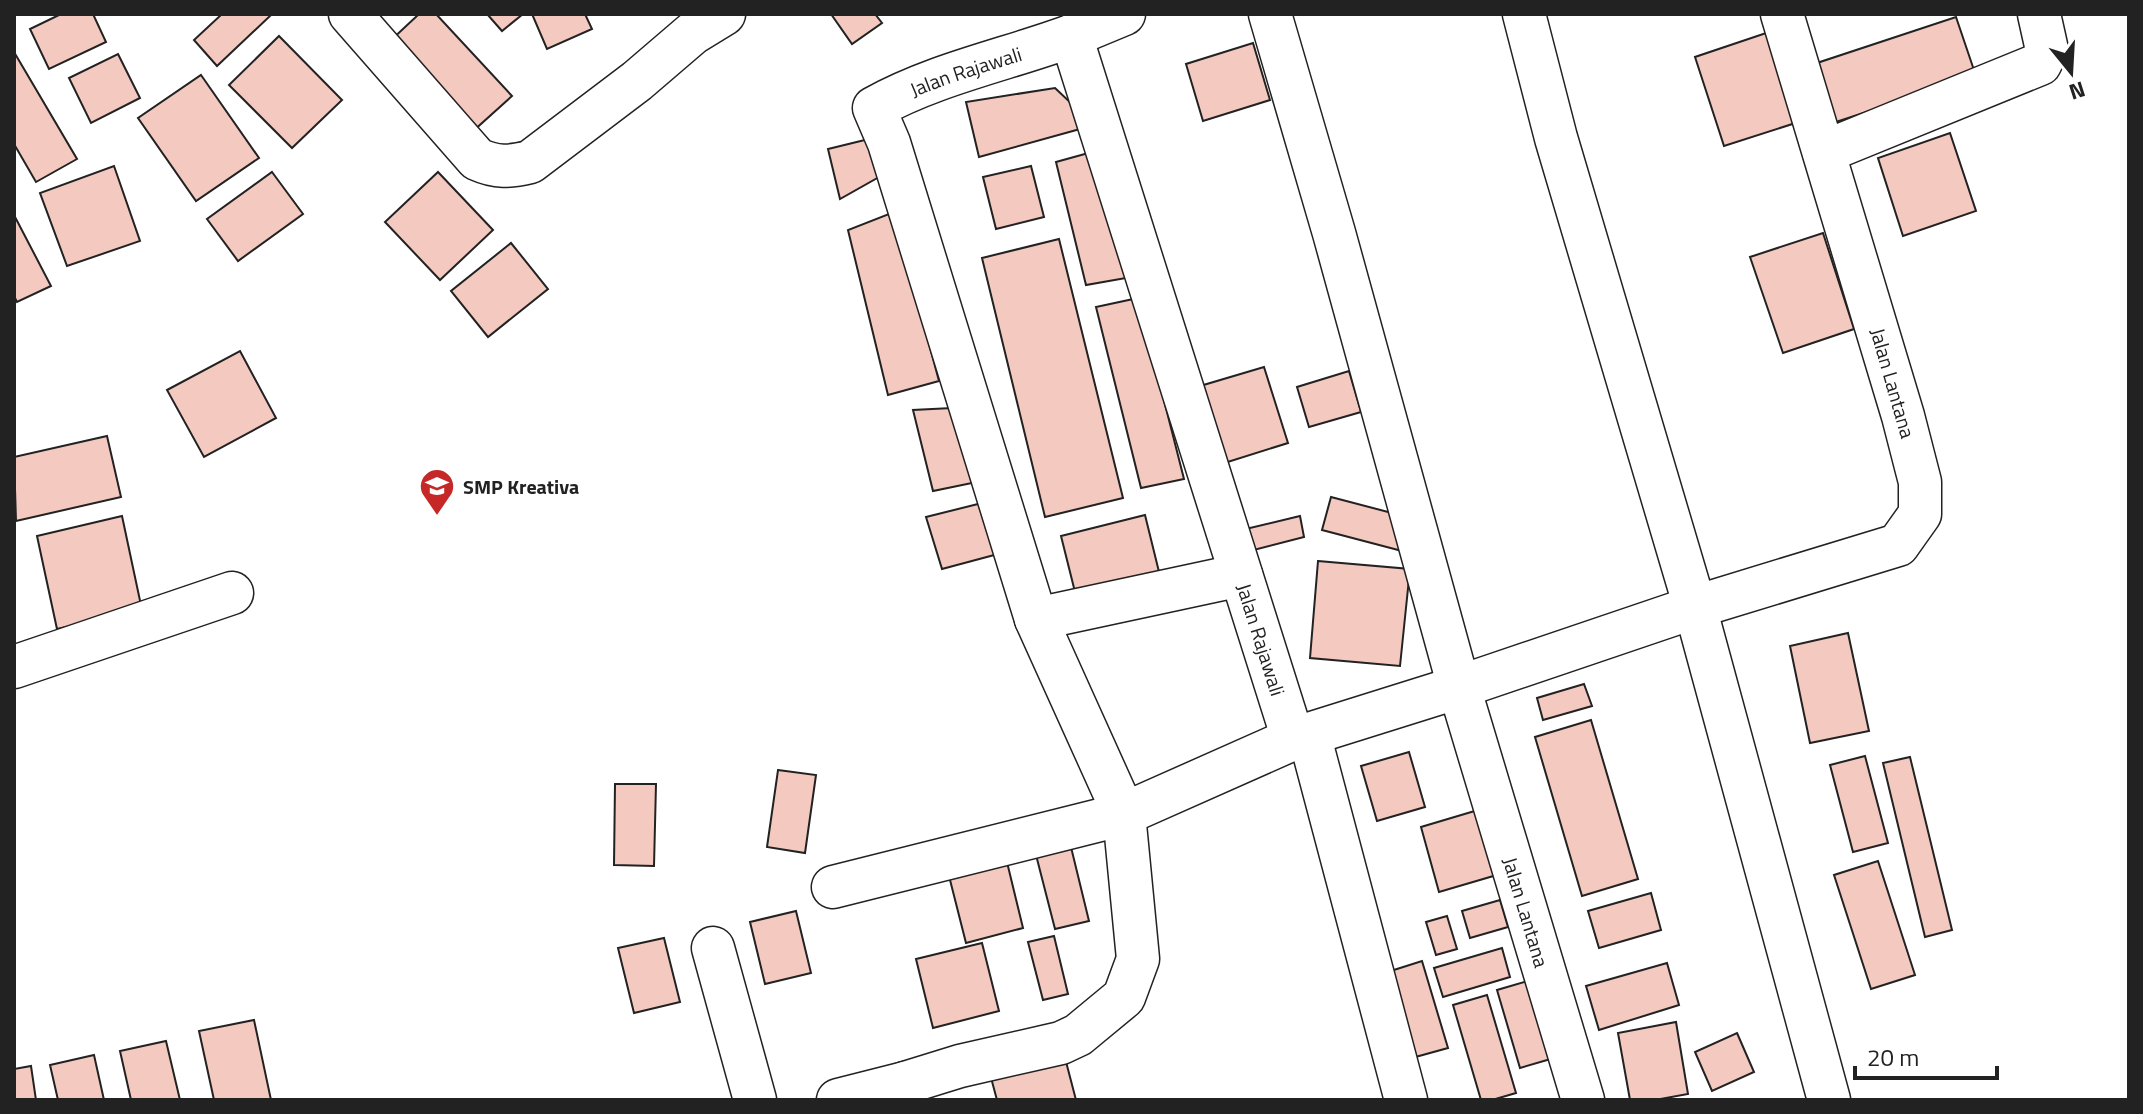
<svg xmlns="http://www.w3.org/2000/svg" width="2143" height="1114" font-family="'Titillium Web',sans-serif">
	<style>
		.building { fill: #f3c9c0; stroke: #222; stroke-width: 2 }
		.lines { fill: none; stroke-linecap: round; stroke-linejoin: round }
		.street-casing { stroke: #222; stroke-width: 45 }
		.street { stroke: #fff; stroke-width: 42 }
		.labels { text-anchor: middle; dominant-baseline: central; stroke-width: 6; stroke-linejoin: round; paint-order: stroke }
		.street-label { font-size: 20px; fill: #222; stroke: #fff }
		.poi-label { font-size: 20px; font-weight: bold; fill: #222; stroke: #fff; text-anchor: start }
	</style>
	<rect width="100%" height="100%" fill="#fff"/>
	<g class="building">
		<path d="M 61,14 L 93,14 L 106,42 L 49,69 L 30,29 Z"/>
		<path d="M 222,14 L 268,14 L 270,16 L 217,66 L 194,40 Z"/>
		<path d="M 419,14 L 436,14 L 512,96 L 472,132 L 389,42 Z"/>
		<path d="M 487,14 L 523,14 L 502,31 Z"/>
		<path d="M 532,14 L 585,14 L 592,29 L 547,49 Z"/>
		<path d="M 831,14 L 875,14 L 882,23 L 852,44 Z"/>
		<path d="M 1956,17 L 1976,76 L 1836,122 L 1817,63 Z"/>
		<path d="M 1778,29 L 1808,119 L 1724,146 L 1695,57 Z"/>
		<path d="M 279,36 L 342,100 L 292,148 L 229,85 Z"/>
		<path d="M 1253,43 L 1270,100 L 1203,121 L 1186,64 Z"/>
		<path d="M 14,52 L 77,159 L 36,182 L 14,144 Z"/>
		<path d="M 118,54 L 140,98 L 91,123 L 69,78 Z"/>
		<path d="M 201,75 L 259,158 L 196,201 L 138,118 Z"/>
		<path d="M 1055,88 L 1073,105 L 1080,129 L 979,157 L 966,102 Z"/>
		<path d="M 1950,133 L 1976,211 L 1903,236 L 1878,158 Z"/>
		<path d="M 873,138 L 879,177 L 840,199 L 828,149 Z"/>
		<path d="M 1092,152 L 1126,278 L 1086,285 L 1056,162 Z"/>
		<path d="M 114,166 L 140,241 L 67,266 L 40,193 Z"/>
		<path d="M 1031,166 L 1044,217 L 996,229 L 983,177 Z"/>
		<path d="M 272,172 L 303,214 L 238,261 L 207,219 Z"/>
		<path d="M 438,172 L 493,230 L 440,280 L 385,222 Z"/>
		<path d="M 894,212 L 939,381 L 888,395 L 848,230 Z"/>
		<path d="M 14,215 L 51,286 L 17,302 L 14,296 Z"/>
		<path d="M 1823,233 L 1854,329 L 1783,353 L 1750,257 Z"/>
		<path d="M 1059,239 L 1123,498 L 1045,517 L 982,258 Z"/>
		<path d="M 511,243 L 548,289 L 488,337 L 451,291 Z"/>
		<path d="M 1138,298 L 1184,479 L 1141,488 L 1096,307 Z"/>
		<path d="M 240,351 L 276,418 L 204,457 L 167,390 Z"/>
		<path d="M 1264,367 L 1288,443 L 1215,466 L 1190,389 Z"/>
		<path d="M 1349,371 L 1361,412 L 1309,427 L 1297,387 Z"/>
		<path d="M 952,408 L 972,483 L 933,491 L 913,410 Z"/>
		<path d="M 107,436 L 121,497 L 16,521 L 14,457 Z"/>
		<path d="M 1331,497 L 1411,518 L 1402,551 L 1322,530 Z"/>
		<path d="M 986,502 L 998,554 L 942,569 L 926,517 Z"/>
		<path d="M 1145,515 L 1161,580 L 1077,600 L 1061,536 Z"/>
		<path d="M 122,516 L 142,610 L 57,629 L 37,536 Z"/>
		<path d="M 1300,516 L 1304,537 L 1238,554 L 1233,532 Z"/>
		<path d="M 1318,561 L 1410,569 L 1400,666 L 1310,658 Z"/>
		<path d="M 1848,633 L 1869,731 L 1810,743 L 1790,646 Z"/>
		<path d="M 1584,684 L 1592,706 L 1543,720 L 1537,698 Z"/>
		<path d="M 1591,720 L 1638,879 L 1582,896 L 1535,737 Z"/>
		<path d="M 1409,752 L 1425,807 L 1377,821 L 1361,766 Z"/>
		<path d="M 1865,756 L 1888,843 L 1853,852 L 1830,765 Z"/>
		<path d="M 1910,757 L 1952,930 L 1925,937 L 1883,763 Z"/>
		<path d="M 778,770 L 816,775 L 805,853 L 767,847 Z"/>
		<path d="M 615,784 L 656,784 L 654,866 L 614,865 Z"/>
		<path d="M 1488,807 L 1507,872 L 1439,892 L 1421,827 Z"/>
		<path d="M 1070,843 L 1089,921 L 1055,929 L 1035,851 Z"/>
		<path d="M 1006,858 L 1023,928 L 966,943 L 948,872 Z"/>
		<path d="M 1878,861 L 1915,975 L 1871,989 L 1834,875 Z"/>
		<path d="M 1651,893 L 1661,930 L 1599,948 L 1588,911 Z"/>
		<path d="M 1500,900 L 1508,927 L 1470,938 L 1462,911 Z"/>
		<path d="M 796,911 L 811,973 L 765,984 L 750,922 Z"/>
		<path d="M 1447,916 L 1457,949 L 1436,955 L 1426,922 Z"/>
		<path d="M 1054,936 L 1068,994 L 1043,1000 L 1028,942 Z"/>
		<path d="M 664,938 L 680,1002 L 634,1013 L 618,948 Z"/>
		<path d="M 982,943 L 999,1011 L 933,1028 L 916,959 Z"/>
		<path d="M 1502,948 L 1510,977 L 1443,997 L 1434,968 Z"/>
		<path d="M 1422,961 L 1448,1048 L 1401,1061 L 1375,976 Z"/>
		<path d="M 1667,963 L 1679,1005 L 1599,1030 L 1586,986 Z"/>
		<path d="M 1531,980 L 1554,1058 L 1520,1068 L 1497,990 Z"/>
		<path d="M 1487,995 L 1516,1093 L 1492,1100 L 1481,1100 L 1453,1005 Z"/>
		<path d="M 254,1020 L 271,1100 L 214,1100 L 199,1031 Z"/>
		<path d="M 1676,1022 L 1688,1094 L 1655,1100 L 1630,1100 L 1618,1033 Z"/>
		<path d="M 1737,1033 L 1754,1072 L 1712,1091 L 1695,1052 Z"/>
		<path d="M 166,1041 L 180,1100 L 131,1100 L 120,1051 Z"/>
		<path d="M 1064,1054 L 1076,1100 L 997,1100 L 990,1074 Z"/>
		<path d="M 94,1055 L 104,1100 L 58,1100 L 50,1065 Z"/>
		<path d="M 31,1066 L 36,1100 L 14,1100 L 14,1069 Z"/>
	</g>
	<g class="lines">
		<g class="street-casing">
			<g id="street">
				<path d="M 350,14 L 477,159 C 497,168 509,167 530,162 L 637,81 L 693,33 L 724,14"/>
				<path id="s1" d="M 1270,14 L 1334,233 L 1459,687 L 1583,1100"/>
				<path d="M 1524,14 L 1556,138 L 1695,607 L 1829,1100"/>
				<path d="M 1071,36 L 1124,14"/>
				<path d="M 1824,152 L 2040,64 L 2047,50 L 2039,14"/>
				<path d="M 1036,619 L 1241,575"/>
				<path d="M 14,667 L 232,593"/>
				<path d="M 1309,734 L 1406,1100"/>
				<path d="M 833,887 L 1124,814 L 1293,739 L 1459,687 L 1695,607 L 1898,545 L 1920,514 L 1920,482 L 1903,416 L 1782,14"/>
				<path d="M 713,948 L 755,1100"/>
				<path d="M 838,1100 L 905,1083"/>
				<path id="s2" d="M 906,1100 L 905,1083 L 960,1066 L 1061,1043 L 1078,1035 L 1124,997 L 1138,959 L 1124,814 L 1036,619 L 889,143 L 874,108 C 935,74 1005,60 1071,36 L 1293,739"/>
			</g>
		</g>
		<use href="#street" class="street"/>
	</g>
	<defs>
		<g id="school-pin" transform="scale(1.8)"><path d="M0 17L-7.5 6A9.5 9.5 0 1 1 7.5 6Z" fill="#c62828" stroke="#fff"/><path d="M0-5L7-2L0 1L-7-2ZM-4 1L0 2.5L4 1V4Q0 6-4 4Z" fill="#fff"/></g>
	</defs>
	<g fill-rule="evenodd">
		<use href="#school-pin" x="437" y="486"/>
	</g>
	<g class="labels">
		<g class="street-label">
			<text stroke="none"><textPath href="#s2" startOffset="1292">Jalan Rajawali</textPath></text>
			<text transform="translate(1893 383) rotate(74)">Jalan Lantana</text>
			<text stroke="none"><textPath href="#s2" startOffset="2036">Jalan Rajawali</textPath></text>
			<text stroke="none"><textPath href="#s1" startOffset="934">Jalan Lantana</textPath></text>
		</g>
		<g class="poi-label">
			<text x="463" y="486">SMP Kreativa</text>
		</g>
	</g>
	<rect width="2143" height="1114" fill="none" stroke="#222222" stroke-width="32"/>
	<g transform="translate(2071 72) rotate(162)" stroke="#ffffff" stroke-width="6" paint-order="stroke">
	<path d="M0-6L14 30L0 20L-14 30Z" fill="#222222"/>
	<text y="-12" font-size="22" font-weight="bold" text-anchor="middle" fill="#222222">N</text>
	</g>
	<path d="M1855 1066v12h142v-12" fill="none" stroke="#222222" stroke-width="4"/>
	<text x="1867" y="1066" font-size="24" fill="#222222" stroke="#ffffff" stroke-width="6" paint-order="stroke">20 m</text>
</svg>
